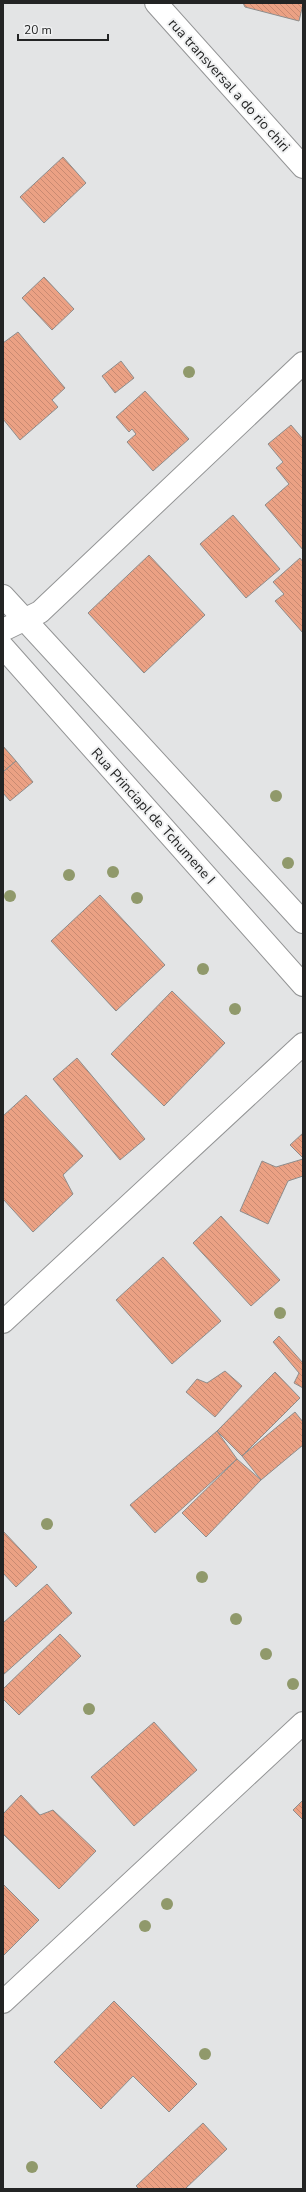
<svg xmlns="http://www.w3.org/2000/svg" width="306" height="2192" font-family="'Nunito Sans',sans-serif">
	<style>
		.building { fill: url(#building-back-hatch); stroke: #8e8d8c }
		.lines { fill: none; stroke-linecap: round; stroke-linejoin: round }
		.minor-casing { stroke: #939495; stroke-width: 24 }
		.minor { stroke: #fff; stroke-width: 22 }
		.tree { fill: #90996b }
		.labels { text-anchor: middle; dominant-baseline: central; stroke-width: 4; stroke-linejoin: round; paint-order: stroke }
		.street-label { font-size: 14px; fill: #232424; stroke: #f0f1f2 }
	</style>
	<defs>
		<pattern id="building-back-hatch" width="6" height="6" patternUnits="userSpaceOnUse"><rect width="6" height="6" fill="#eba184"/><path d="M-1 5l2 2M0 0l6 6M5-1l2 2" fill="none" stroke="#c98a72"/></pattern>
	</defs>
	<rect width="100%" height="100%" fill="#e3e4e5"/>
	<g class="building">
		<path d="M 243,3 L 303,3 L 303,4 L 299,21 L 245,7 Z"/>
		<path d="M 63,157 L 86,183 L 44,223 L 20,197 Z"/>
		<path d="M 44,277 L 74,309 L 52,330 L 22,298 Z"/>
		<path d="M 18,332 L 65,388 L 52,400 L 58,407 L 20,440 L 3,419 L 3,343 Z"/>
		<path d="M 121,361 L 134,378 L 115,393 L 102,376 Z"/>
		<path d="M 145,391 L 189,439 L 153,471 L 127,442 L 136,434 L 132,429 L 129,432 L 116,417 Z"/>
		<path d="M 291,425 L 303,439 L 303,550 L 265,505 L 289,484 L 276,468 L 283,462 L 268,444 Z"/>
		<path d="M 233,515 L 280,569 L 246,598 L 200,544 Z"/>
		<path d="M 149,555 L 205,615 L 144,673 L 88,613 Z"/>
		<path d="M 300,558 L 303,562 L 303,633 L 275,601 L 284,594 L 273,582 Z"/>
		<path d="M 3,746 L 16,761 L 3,772 Z"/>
		<path d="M 16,761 L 33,782 L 10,801 L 3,793 L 3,772 Z"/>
		<path d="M 100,895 L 165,965 L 116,1011 L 51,941 Z"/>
		<path d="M 172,991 L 225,1043 L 164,1106 L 111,1054 Z"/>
		<path d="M 77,1058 L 145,1139 L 120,1160 L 53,1079 Z"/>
		<path d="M 26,1095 L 83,1156 L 63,1175 L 73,1194 L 33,1232 L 3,1199 L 3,1116 Z"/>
		<path d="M 303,1133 L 303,1158 L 290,1145 Z"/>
		<path d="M 303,1159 L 303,1176 L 288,1181 L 268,1224 L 240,1211 L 262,1161 L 276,1167 Z"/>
		<path d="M 221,1216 L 280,1280 L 251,1306 L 193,1243 Z"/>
		<path d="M 163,1257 L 221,1321 L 172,1364 L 116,1300 Z"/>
		<path d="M 279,1336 L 303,1363 L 303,1388 L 294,1383 L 299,1373 L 273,1342 Z"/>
		<path d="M 225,1371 L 242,1386 L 215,1417 L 186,1392 L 197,1379 L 207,1383 Z"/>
		<path d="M 275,1372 L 300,1398 L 242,1456 L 217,1431 Z"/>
		<path d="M 295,1412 L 303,1422 L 303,1445 L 261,1480 L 242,1456 Z"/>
		<path d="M 217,1431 L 237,1459 L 155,1533 L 130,1505 Z"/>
		<path d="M 237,1459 L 261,1480 L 206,1537 L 182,1513 Z"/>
		<path d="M 3,1531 L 37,1567 L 16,1587 L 3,1573 Z"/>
		<path d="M 47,1584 L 72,1613 L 3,1675 L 3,1623 Z"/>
		<path d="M 60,1634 L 81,1656 L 19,1715 L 3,1699 L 3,1689 Z"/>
		<path d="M 154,1722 L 197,1770 L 134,1826 L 91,1777 Z"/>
		<path d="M 21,1795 L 40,1815 L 53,1810 L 96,1851 L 59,1889 L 3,1834 L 3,1814 Z"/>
		<path d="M 303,1800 L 303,1820 L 293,1810 Z"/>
		<path d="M 3,1884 L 39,1920 L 3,1956 Z"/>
		<path d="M 114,2001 L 197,2084 L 169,2112 L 133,2076 L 101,2109 L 54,2062 Z"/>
		<path d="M 203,2123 L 227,2149 L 185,2189 L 139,2189 L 136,2186 Z"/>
	</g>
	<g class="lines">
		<g class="minor-casing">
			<g id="minor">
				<path d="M 156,3 L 303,167"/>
				<path d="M 3,596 L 303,922"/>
				<path d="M 3,630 L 40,612 L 303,363"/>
				<path d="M 3,647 L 303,985"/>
				<path d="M 3,1322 L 303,1044"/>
				<path d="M 3,2002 L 303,1723"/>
			</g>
		</g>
		<use href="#minor" class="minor"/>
	</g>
	<g class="tree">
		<circle cx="189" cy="372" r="6"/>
		<circle cx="276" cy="796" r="6"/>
		<circle cx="288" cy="863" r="6"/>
		<circle cx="113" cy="872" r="6"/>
		<circle cx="69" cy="875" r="6"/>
		<circle cx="10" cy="896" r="6"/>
		<circle cx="137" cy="898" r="6"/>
		<circle cx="203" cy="969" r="6"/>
		<circle cx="235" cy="1009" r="6"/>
		<circle cx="280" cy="1313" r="6"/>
		<circle cx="47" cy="1524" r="6"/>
		<circle cx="202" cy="1577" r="6"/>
		<circle cx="236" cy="1619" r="6"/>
		<circle cx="266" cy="1654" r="6"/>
		<circle cx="293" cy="1684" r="6"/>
		<circle cx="89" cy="1709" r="6"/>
		<circle cx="167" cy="1904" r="6"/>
		<circle cx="145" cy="1926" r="6"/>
		<circle cx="205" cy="2054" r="6"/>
		<circle cx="32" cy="2167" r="6"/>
	</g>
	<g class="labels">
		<g class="street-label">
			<text transform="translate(229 85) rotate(48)">rua transversal a do rio chiri</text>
			<text transform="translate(153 816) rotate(48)">Rua Princiapl de Tchumene I</text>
		</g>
	</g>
	<rect width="306" height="2192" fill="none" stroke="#232424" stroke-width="8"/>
	<path d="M18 34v6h90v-6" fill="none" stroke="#232424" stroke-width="2"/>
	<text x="24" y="34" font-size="12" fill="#232424" stroke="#f0f1f2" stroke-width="3" paint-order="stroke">20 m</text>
</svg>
